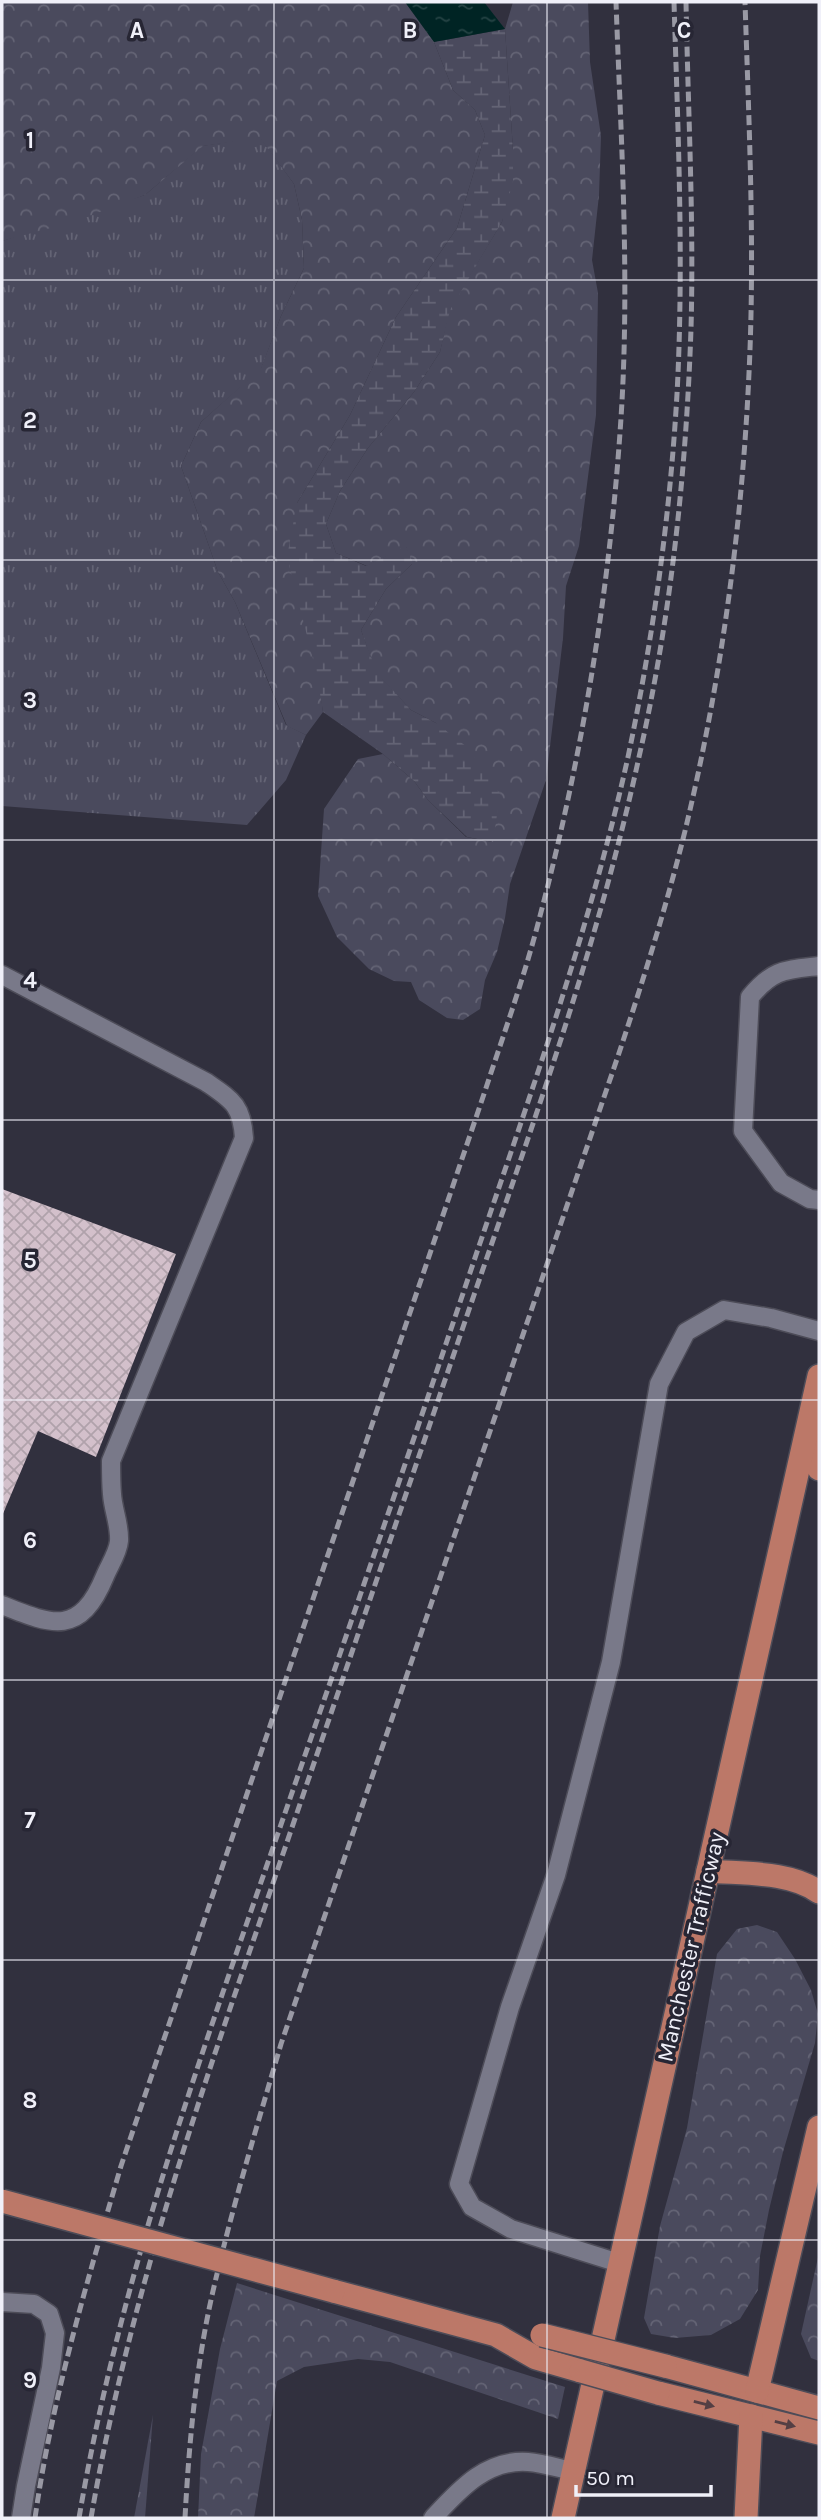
<svg xmlns="http://www.w3.org/2000/svg" width="821" height="2520" font-family="Karla,sans-serif">
	<style>
		.grass { fill: url(#grass-tufts) }
		.forest { fill: url(#forest-crowns) }
		.wetland { fill: url(#wetland-marsh) }
		.water { fill: url(#water-ripples) }
		.building { fill: url(#building-cross-hatch) }
		.lines { fill: none; stroke-linecap: round; stroke-linejoin: round }
		.minor-casing { stroke: #4d4c58; stroke-width: 21 }
		.major-casing { stroke: #4d4c58; stroke-width: 26 }
		.minor { stroke: #797989; stroke-width: 18 }
		.major { stroke: #bc7868; stroke-width: 23 }
		.rail { stroke: #9999a4; stroke-width: 5; stroke-dasharray: 10 5; stroke-linecap: butt }
		.major-bridge-casing { stroke: #4d4c58; stroke-width: 26; stroke-linecap: butt }
		.major-bridge { stroke: #bc7868; stroke-width: 23 }
		.oneway { fill: #543f44 }
		.grid { fill: none; stroke: #f0f0f9; stroke-width: 2; stroke-opacity: 0.55 }
		.labels { text-anchor: middle; dominant-baseline: central; stroke-width: 7; stroke-linejoin: round; paint-order: stroke }
		.street-label { font-size: 23px; fill: #f0f0f9; stroke: #272634 }
		.grid-label { font-size: 23px; text-anchor: middle; font-weight: bold; fill: #f0f0f9; stroke: #272634; stroke-width: 7; stroke-linejoin: round; paint-order: stroke }
	</style>
	<defs>
		<pattern id="grass-tufts" width="24" height="20" patternUnits="userSpaceOnUse" patternTransform="scale(1.75)"><rect width="24" height="20" fill="#4a4a5d"/><path d="M3 7l-1-3M5 7V3M7 7l1-3M15 17l-1-3M17 17v-4M19 17l1-3" fill="none" stroke="#646475"/></pattern>
		<pattern id="forest-crowns" width="20" height="18" patternUnits="userSpaceOnUse" patternTransform="scale(1.75)"><rect width="20" height="18" fill="#4a4a5d"/><path d="M2 6a3 3 0 1 1 6 0M12 15a3 3 0 1 1 6 0" fill="none" stroke="#646475"/></pattern>
		<pattern id="wetland-marsh" width="20" height="14" patternUnits="userSpaceOnUse" patternTransform="scale(1.75)"><rect width="20" height="14" fill="#4a4a5d"/><path d="M1 5h8M5 5V1M11 12h8M15 12V8" fill="none" stroke="#646475"/></pattern>
		<pattern id="water-ripples" width="26" height="14" patternUnits="userSpaceOnUse" patternTransform="scale(1.75)"><rect width="26" height="14" fill="#002424"/><path d="M2 4q2-2 4 0t4 0M15 11q2-2 4 0t4 0" fill="none" stroke="#264445"/></pattern>
		<pattern id="building-cross-hatch" width="8" height="8" patternUnits="userSpaceOnUse" patternTransform="scale(1.75)"><rect width="8" height="8" fill="#d3c0cb"/><path d="M0 0l8 8M0 8l8-8" fill="none" stroke="#b0a2ab"/></pattern>
	</defs>
	<rect width="100%" height="100%" fill="#31303e"/>
	<g class="grass">
		<path d="M 260,137 L 294,184 L 302,220 L 304,268 L 281,316 L 261,369 L 201,422 L 181,466 L 218,572 L 235,602 L 286,725 L 306,735 L 286,780 L 247,825 L 2,806 L 2,241 L 145,195 L 202,146 Z"/>
		<path d="M 153,2415 L 145,2518 L 134,2518 Z"/>
	</g>
	<g class="forest">
		<path d="M 2,2 L 405,2 L 434,42 L 453,90 L 475,110 L 485,135 L 457,228 L 396,317 L 350,415 L 297,503 L 323,712 L 306,735 L 287,726 L 235,602 L 218,572 L 181,466 L 201,422 L 261,368 L 281,316 L 304,268 L 302,220 L 294,184 L 260,138 L 203,146 L 145,195 L 73,222 L 2,241 Z"/>
		<path d="M 513,2 L 588,2 L 590,62 L 601,136 L 599,195 L 592,260 L 598,293 L 596,415 L 579,546 L 566,586 L 563,638 L 546,780 L 510,884 L 505,918 L 497,952 L 485,980 L 480,1009 L 463,1020 L 447,1018 L 419,1000 L 411,982 L 394,981 L 369,969 L 337,937 L 318,896 L 324,809 L 358,759 L 383,754 L 414,781 L 428,800 L 466,837 L 493,842 L 436,723 L 411,710 L 376,673 L 361,630 L 386,589 L 412,564 L 406,547 L 367,566 L 336,553 L 326,524 L 340,491 L 368,448 L 414,392 L 440,352 L 449,310 L 502,222 L 513,150 L 505,29 Z"/>
		<path d="M 757,1925 L 777,1932 L 795,1959 L 811,1990 L 818,2014 L 815,2043 L 783,2152 L 769,2210 L 760,2256 L 758,2290 L 740,2319 L 711,2335 L 675,2338 L 651,2334 L 644,2318 L 660,2226 L 687,2128 L 717,1954 L 737,1929 Z"/>
		<path d="M 819,2253 L 819,2361 L 811,2358 L 801,2334 Z"/>
		<path d="M 237,2283 L 565,2387 L 558,2419 L 390,2362 L 358,2359 L 304,2367 L 277,2381 L 254,2518 L 198,2518 L 201,2454 L 220,2349 Z"/>
	</g>
	<path class="wetland" d="M 505,29 L 513,150 L 513,181 L 502,222 L 450,310 L 440,352 L 414,392 L 368,448 L 340,491 L 326,524 L 336,553 L 366,566 L 406,546 L 413,563 L 386,589 L 361,630 L 377,673 L 411,710 L 436,723 L 467,747 L 500,794 L 493,842 L 467,837 L 428,800 L 414,781 L 383,754 L 323,712 L 317,675 L 287,557 L 297,503 L 350,415 L 396,317 L 457,228 L 485,135 L 475,110 L 453,90 L 434,42 Z"/>
	<path class="water" d="M 405,2 L 484,2 L 505,29 L 434,42 Z"/>
	<path class="building" d="M 2,1189 L 176,1254 L 96,1457 L 38,1431 L 2,1516 Z"/>
	<g class="lines">
		<g class="minor-casing">
			<g id="minor">
				<path d="M 819,966 C 785,970 773,969 750,997 L 743,1131 L 781,1183 L 810,1199 L 819,1200"/>
				<path d="M 2,975 L 206,1082 C 232,1100 242,1105 244,1138 L 111,1461 C 111,1472 111,1483 112,1494 C 113,1510 120,1525 119,1541 C 118,1553 109,1566 105,1576 C 80,1637 52,1625 2,1605"/>
				<path d="M 619,2263 L 511,2229 L 472,2207 L 459,2184 L 510,2007 L 556,1875 L 611,1662 L 659,1384 L 686,1332 L 724,1310 L 771,1318 L 819,1331"/>
				<path d="M 2,2302 L 34,2304 L 49,2314 L 55,2333 L 51,2368 L 26,2486 L 21,2518"/>
				<path d="M 433,2518 C 459,2490 486,2459 528,2462 C 543,2463 558,2468 572,2471"/>
			</g>
		</g>
		<g class="major-casing">
			<g id="major">
				<path d="M 815,1426 L 819,1469"/>
				<path d="M 708,1871 C 744,1874 789,1871 819,1892"/>
				<path d="M 333,2291 L 496,2335 L 536,2358 L 581,2371"/>
				<path d="M 665,2366 L 819,2408"/>
				<path d="M 757,2391 L 819,2127"/>
				<path d="M 658,2393 L 819,2433"/>
				<path d="M 563,2518 L 819,1376"/>
				<path d="M 746,2518 L 751,2416"/>
			</g>
		</g>
		<use href="#minor" class="minor"/>
		<use href="#major" class="major"/>
		<g class="rail">
			<path d="M 35,2518 C 52,2398 87,2282 121,2166 L 485,1091 C 504,1033 525,975 540,916 C 583,753 610,587 621,418 C 630,280 621,140 616,2"/>
			<path d="M 79,2518 C 114,2311 181,2112 250,1914 C 327,1692 404,1469 479,1246 C 534,1084 591,924 628,757 C 653,638 670,516 677,394 C 684,264 678,132 674,2"/>
			<path d="M 91,2518 C 126,2315 191,2121 258,1927 C 330,1716 402,1506 474,1295 C 535,1118 599,941 639,757 C 671,617 686,473 691,329 C 694,220 688,111 686,2"/>
			<path d="M 185,2518 C 189,2443 196,2365 213,2291 C 232,2208 257,2126 281,2044 L 617,1059 C 642,984 666,908 685,831 C 721,682 742,527 749,373 C 755,250 749,125 745,2"/>
		</g>
		<g class="major-bridge-casing">
			<g id="major-bridge">
				<path d="M 2,2201 L 333,2291"/>
				<path d="M 542,2335 L 665,2366"/>
				<path d="M 581,2371 L 658,2393"/>
			</g>
		</g>
		<use href="#major-bridge" class="major-bridge"/>
	</g>
	<defs><path id="oneway-solid" d="M-6-.8H1V-3.2L6.5 0L1 3.2V.8H-6Z" transform="scale(1.75)"/></defs>
	<g class="oneway">
		<use href="#oneway-solid" transform="translate(704 2404) rotate(14)"/>
		<use href="#oneway-solid" transform="translate(785 2424) rotate(14)"/>
	</g>
	<path class="grid" d="M 274,2 L 274,2518M 547,2 L 547,2518M 2,280 L 819,280M 2,560 L 819,560M 2,840 L 819,840M 2,1120 L 819,1120M 2,1400 L 819,1400M 2,1680 L 819,1680M 2,1960 L 819,1960M 2,2240 L 819,2240"/>
	<g class="labels">
		<g class="street-label">
			<text transform="translate(691 1947) rotate(-77)">Manchester Trafficway</text>
		</g>
	</g>
	<g class="grid-label">
		<text x="137" y="38">A</text>
		<text x="410" y="38">B</text>
		<text x="684" y="38">C</text>
		<text x="30" y="148">1</text>
		<text x="30" y="428">2</text>
		<text x="30" y="708">3</text>
		<text x="30" y="988">4</text>
		<text x="30" y="1268">5</text>
		<text x="30" y="1548">6</text>
		<text x="30" y="1828">7</text>
		<text x="30" y="2108">8</text>
		<text x="30" y="2388">9</text>
	</g>
	<rect width="821" height="2520" fill="none" stroke="#f0f0f9" stroke-width="7"/>
	<path d="M576 2485v10h135v-10" fill="none" stroke="#f0f0f9" stroke-width="3.5"/>
	<text x="586" y="2485" font-size="21" fill="#f0f0f9" stroke="#272634" stroke-width="5" paint-order="stroke">50 m</text>
</svg>
